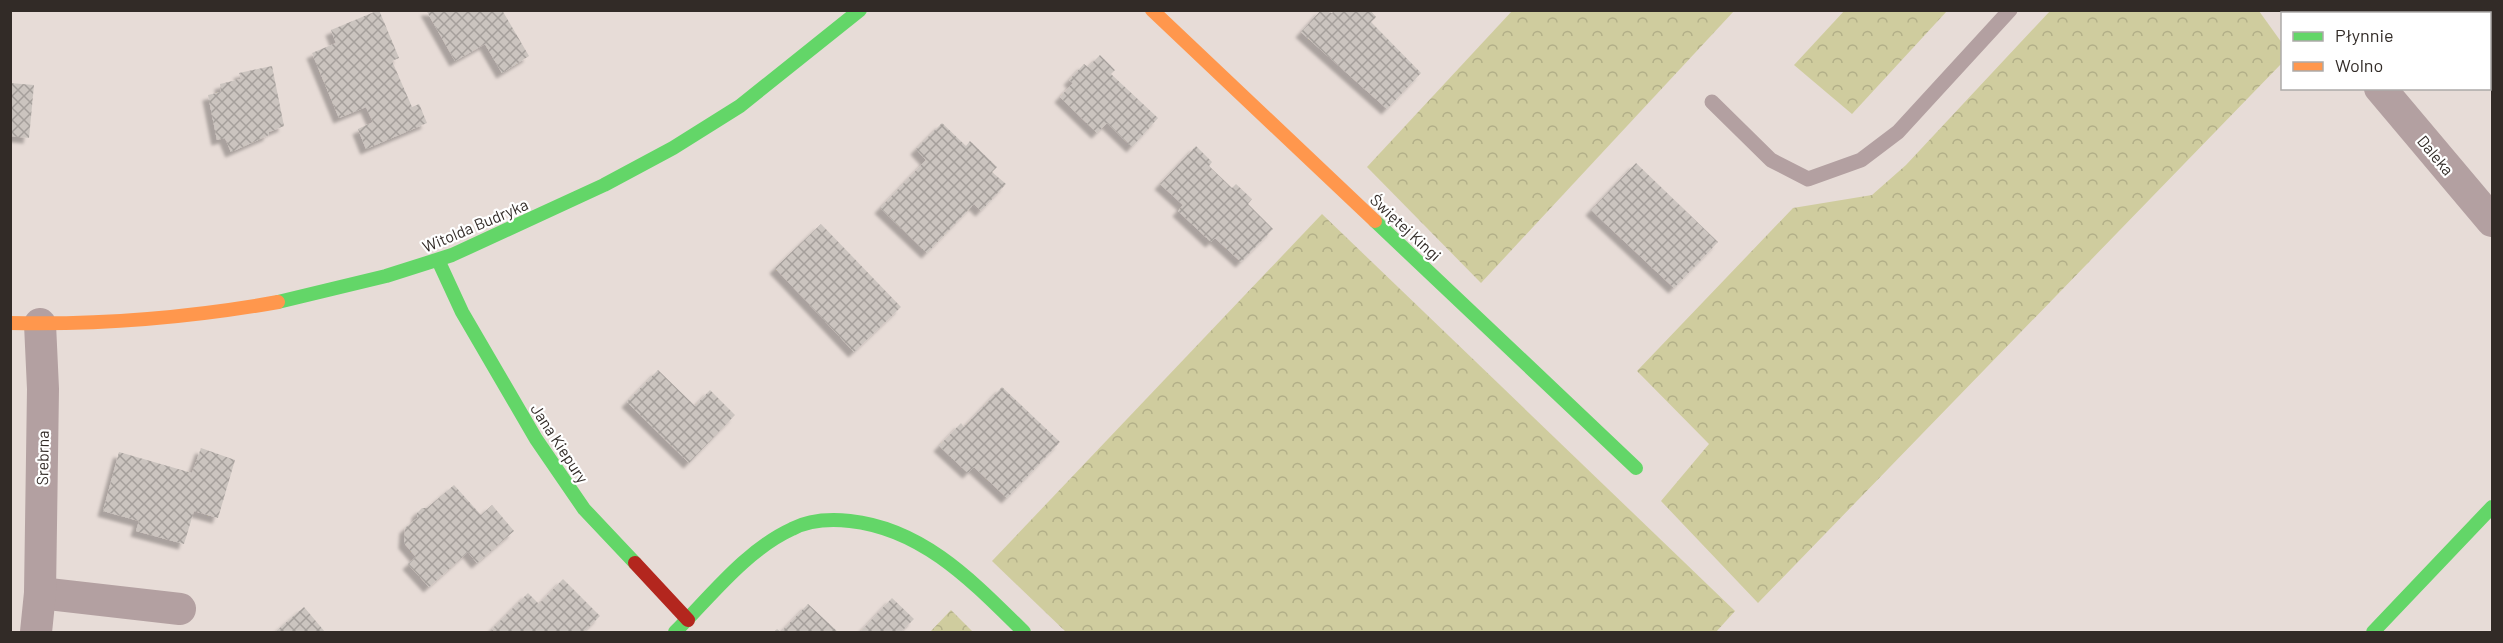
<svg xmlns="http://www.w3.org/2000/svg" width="2503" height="643" font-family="Barlow,sans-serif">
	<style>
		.forest { fill: url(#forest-crowns) }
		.building { fill: url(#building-cross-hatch); filter: url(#shadow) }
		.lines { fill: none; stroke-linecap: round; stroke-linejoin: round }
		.lane { stroke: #b3a0a1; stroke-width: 15 }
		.street { stroke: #b3a0a1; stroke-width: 32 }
		.fast { stroke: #63d668; stroke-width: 14 }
		.slow { stroke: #ff974d; stroke-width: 14 }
		.jam { stroke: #b3261e; stroke-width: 14 }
		.labels { text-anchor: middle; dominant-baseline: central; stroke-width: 4.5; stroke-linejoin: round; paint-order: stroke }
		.street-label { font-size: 16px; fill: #322b27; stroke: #fff }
	</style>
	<defs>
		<pattern id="forest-crowns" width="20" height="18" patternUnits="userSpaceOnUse" patternTransform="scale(1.5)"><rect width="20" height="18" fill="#cfcc9e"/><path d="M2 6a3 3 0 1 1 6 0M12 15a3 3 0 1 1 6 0" fill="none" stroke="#b2af88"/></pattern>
		<pattern id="building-cross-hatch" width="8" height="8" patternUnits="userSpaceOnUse" patternTransform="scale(1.5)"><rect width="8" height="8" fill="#cbc4bf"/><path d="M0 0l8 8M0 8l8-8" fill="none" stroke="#a59f9b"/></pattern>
		<filter id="shadow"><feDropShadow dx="-5.5" dy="5.5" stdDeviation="1.5" flood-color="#0004"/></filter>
	</defs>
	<rect width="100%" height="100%" fill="#e7dcd7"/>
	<g class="forest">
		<path d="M 1845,10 L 1947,11 L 1852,114 L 1794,65 Z"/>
		<path d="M 1512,11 L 1734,11 L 1481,283 L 1367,167 Z"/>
		<path d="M 2050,11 L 2259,11 L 2282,43 L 2282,63 L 1758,603 L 1661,501 L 1709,444 L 1637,371 L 1793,208 L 1872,195 L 1906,165 Z"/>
		<path d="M 1322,214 L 1735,611 L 1716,632 L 1066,632 L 992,561 Z"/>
		<path d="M 951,610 L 973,632 L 930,632 Z"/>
	</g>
	<g class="building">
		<path d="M 379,10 L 399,58 L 392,61 L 412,107 L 419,104 L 427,123 L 366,149 L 358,129 L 373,122 L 366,107 L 339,118 L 312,53 L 336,43 L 331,30 Z"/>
		<path d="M 426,10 L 502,10 L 529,56 L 502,73 L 485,44 L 455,61 Z"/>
		<path d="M 1321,10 L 1332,13 L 1335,10 L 1370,10 L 1376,17 L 1371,22 L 1421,73 L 1387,109 L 1301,32 Z"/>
		<path d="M 1100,55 L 1115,70 L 1111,74 L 1158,118 L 1132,147 L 1107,123 L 1097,133 L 1060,97 L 1073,83 L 1069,80 L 1084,64 L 1088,67 Z"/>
		<path d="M 272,66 L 284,126 L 269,132 L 269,135 L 231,152 L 225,138 L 217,140 L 208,95 L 221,92 L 220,84 L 241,79 L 239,73 Z"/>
		<path d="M 10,83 L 34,85 L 29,138 L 10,136 Z"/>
		<path d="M 942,123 L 966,146 L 970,141 L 997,167 L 992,172 L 1006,184 L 981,211 L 974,204 L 927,253 L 880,208 L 926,160 L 916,149 Z"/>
		<path d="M 1196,146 L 1212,162 L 1209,166 L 1232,188 L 1236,184 L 1252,199 L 1248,204 L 1273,229 L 1241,262 L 1215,238 L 1211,242 L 1178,211 L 1183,205 L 1160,184 Z"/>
		<path d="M 1636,163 L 1718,242 L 1674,288 L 1591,210 Z"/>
		<path d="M 821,224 L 901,307 L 854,352 L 775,268 Z"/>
		<path d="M 658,370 L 695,406 L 710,390 L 735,415 L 689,463 L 627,402 Z"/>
		<path d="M 1002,387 L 1060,442 L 1007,498 L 974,467 L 968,473 L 939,446 L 961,423 L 964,427 Z"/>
		<path d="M 201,448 L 235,460 L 218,518 L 194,511 L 184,544 L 136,531 L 139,521 L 103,511 L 119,452 L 192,473 Z"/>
		<path d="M 454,485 L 481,515 L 492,505 L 514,531 L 477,563 L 468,552 L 429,587 L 408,564 L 416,557 L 404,543 L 405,528 L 417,518 L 417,513 L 422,508 L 427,508 Z"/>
		<path d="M 563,579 L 600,616 L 584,632 L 495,632 L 492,629 L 528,593 L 539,604 Z"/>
		<path d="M 892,598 L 914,619 L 901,632 L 860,632 Z"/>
		<path d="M 808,604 L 838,632 L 774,632 L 777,629 L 781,632 Z"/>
		<path d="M 304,607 L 325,632 L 275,632 Z"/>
	</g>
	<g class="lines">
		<path class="lane" d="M 1712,102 L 1771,160 L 1808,179 L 1861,160 L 1898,132 L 2010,10"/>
		<g class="street">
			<path d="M 2317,10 L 2320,14"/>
			<path d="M 2380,88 L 2492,221"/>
			<path d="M 40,593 L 180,609"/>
			<path d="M 36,632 L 40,593 L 43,389 L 40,324"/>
		</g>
		<g class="fast">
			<path d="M 1375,221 L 1636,468"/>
			<path d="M 438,260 L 462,312 L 536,439 L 584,509 L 635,563"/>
			<path d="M 278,302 L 386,276 L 452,255 L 604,185 L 673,148 L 740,106 L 860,10"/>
			<path d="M 675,632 C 710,597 746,550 792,529 C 809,520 831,519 850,521 C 924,529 974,583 1024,632"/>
			<path d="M 2373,632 L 2492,507"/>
		</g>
		<g class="slow">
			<path d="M 1152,10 L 1375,221"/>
			<path d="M 10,323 C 101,325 188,318 278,302"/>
		</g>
		<path class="jam" d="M 635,563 L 688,620"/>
	</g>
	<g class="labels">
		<g class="street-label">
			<text transform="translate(2436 155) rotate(50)">Daleka</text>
			<text transform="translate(475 225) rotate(-23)">Witolda Budryka</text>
			<text transform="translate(1406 227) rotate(43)">Świętej Kingi</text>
			<text transform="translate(560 443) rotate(57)">Jana Kiepury</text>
			<text transform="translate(42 458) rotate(-89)">Srebrna</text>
		</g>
	</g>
	<rect width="2503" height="643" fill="none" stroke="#322b27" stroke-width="24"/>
	<rect x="2281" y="12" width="210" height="78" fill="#ffffff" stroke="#adaaa9" stroke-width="1.5"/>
	<rect x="2293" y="32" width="30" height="9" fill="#63d668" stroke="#adaaa9" stroke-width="1.5"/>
	<text x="2335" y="42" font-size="18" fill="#322b27">Płynnie</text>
	<rect x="2293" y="62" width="30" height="9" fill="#ff974d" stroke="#adaaa9" stroke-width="1.5"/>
	<text x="2335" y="72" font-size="18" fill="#322b27">Wolno</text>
</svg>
